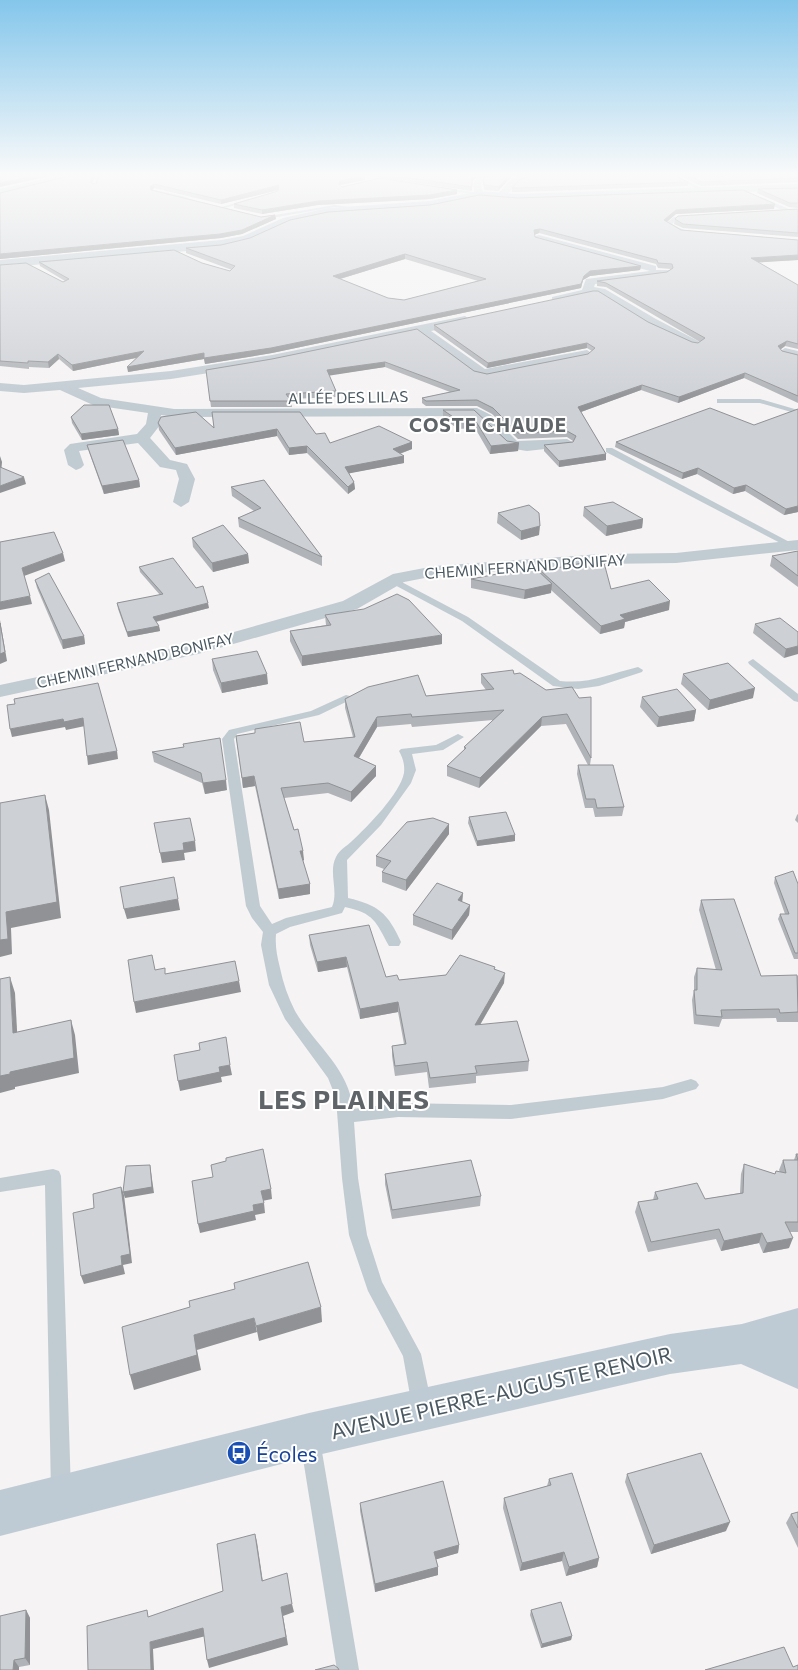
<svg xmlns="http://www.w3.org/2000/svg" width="798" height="1670" font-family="Commissioner,sans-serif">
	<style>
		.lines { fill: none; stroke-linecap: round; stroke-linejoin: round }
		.lane { fill: #c1cbd2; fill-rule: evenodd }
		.street { fill: #c1cbd2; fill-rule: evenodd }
		.secondary { fill: #bfcbd4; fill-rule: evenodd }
		.wall { fill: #b0b3b7; fill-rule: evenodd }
		.shaded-wall { fill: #909295 }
		.building { fill: #cdd0d5; stroke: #909295; fill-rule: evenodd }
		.labels { text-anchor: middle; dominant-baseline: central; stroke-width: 4; stroke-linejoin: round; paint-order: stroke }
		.far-street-label { font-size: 15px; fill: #4a5861; stroke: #fff }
		.far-district-label { font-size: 19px; font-weight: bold; letter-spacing: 1px; fill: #5f6468; stroke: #fff }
		.near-street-label { font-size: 21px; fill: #4a5861; stroke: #fff }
		.near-transit-label { font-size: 21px; fill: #164399; stroke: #fff; text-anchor: start }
		.near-district-label { font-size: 26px; font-weight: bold; letter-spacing: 1px; fill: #5f6468; stroke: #fff }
	</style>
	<rect width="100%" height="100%" fill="#f5f3f3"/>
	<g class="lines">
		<g class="lane">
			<path d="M 98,174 L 102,174 L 97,186 L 93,186 Z"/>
			<path d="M 344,174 L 352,174 L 395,182 L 393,183 Z"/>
			<path d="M 669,174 L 674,174 L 705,190 L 701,191 Z"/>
			<path d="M 440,187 L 479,193 L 481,194 L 479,195 L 438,189 Z"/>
			<path d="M 154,190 L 183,196 L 206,205 L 204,206 L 152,192 Z"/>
			<path d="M 761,197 L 789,209 L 798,209 L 798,211 L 786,212 L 759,199 Z"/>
			<path d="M 249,199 L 251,201 L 217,210 L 215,209 Z"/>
			<path d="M 335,205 L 356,208 L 335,207 L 260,220 L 257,218 Z"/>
			<path d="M 695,216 L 693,219 L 677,219 L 672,224 L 684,230 L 684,232 L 665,224 L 674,217 Z"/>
			<path d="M 720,399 L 760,399 L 798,410 L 798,414 L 760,403 L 717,403 L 717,399 Z"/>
			<path d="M 606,448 L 612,448 L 797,546 L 790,548 L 606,452 Z"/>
			<path d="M 394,578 L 468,617 L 560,681 C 591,684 609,674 638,667 L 643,670 L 642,672 L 599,686 L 578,689 L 553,686 L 462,621 L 391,583 L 391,579 Z"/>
			<path d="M 753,659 L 798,694 L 798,702 L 794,701 L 749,664 L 748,662 Z"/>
			<path d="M 346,695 L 350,696 L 351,698 L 350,700 L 319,715 L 237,734 L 234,739 L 260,906 L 272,924 L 286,918 L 332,907 C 339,891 328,872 336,857 C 340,849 346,847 352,841 C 367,827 400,794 404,773 C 405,765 403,758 399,751 L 401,749 L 436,745 L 458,734 L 464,737 L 443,750 L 412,754 L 416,770 L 411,783 L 381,825 L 347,860 L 348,898 C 378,905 388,913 401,942 L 399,946 L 389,946 C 376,922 374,913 345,907 L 342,913 L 290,927 L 276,934 C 275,946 277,956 280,968 C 283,983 288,997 295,1011 C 314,1044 349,1068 353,1109 L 398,1103 L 511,1105 L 663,1087 L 691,1079 L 696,1081 L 699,1085 L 696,1089 L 663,1099 L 511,1119 L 398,1117 L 354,1122 L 358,1178 L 367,1235 L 382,1282 L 421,1354 L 432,1406 L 429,1413 L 422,1416 L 415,1413 L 412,1406 L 403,1356 L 368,1291 L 349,1235 L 342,1178 L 336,1098 L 328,1078 L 285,1019 L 269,985 L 261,945 L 263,932 L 252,918 L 246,906 L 222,739 L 229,730 L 311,711 Z"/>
			<path d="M 53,1169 L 59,1171 L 61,1176 L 71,1492 L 68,1499 L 61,1502 L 54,1499 L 51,1492 L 45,1185 L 0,1192 L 0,1178 Z"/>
			<path d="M 310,1430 L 317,1433 L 320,1440 L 359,1670 L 337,1670 L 300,1440 L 303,1433 Z"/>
		</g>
		<g class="street">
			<path d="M 479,174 L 487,174 L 481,184 L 483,194 L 479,197 L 475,194 L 473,184 Z"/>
			<path d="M 528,174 L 540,174 L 518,182 L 504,198 L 498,198 L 498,194 L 512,178 Z"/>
			<path d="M 539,235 L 656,266 L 656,270 L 670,270 L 671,272 L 666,275 L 595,284 L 594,287 L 605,289 L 656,319 L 702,343 L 696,347 L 692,346 L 648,325 L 598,294 L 552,301 L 552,297 L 582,290 L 586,279 L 650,271 L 535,240 L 535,236 Z"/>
			<path d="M 465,316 L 471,320 L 469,323 L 431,331 L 485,369 L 587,350 L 593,354 L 587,358 L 487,378 L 475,375 L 419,333 L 272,363 L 171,379 L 78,388 L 101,398 L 174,409 L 477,408 L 491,415 L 517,441 L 567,439 L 574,443 L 572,446 L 527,451 L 508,448 L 474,416 L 174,417 L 161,415 L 160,425 L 150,438 L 170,460 L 187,464 L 195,479 L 189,502 L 181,507 L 173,502 L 179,479 L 176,470 L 160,467 L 138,443 L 79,451 L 84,465 L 81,468 L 76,470 L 68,465 L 64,450 L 70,444 L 137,434 L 146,424 L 148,413 L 93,405 L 60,390 L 24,393 L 0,391 L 0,383 L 24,385 L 171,371 L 272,355 Z"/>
			<path d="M 785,348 L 798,351 L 798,359 L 781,355 L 779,352 Z"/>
			<path d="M 798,540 L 798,550 L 676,563 L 601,564 L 435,576 L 404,582 L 357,609 L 198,654 L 0,697 L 0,685 L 188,645 L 343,601 L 393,574 L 435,566 L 601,554 L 676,553 Z"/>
		</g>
		<g class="secondary">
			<path d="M 67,174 L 84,174 L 0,195 L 0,189 Z"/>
			<path d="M 798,184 L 798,190 L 518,200 L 479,197 L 430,207 L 328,214 L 290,223 L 250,241 L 221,248 L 0,268 L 0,260 L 221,240 L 243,236 L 283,218 L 328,208 L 430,201 L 479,191 L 518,194 Z"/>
			<path d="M 798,1308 L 798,1389 L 741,1364 L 670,1374 L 309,1457 L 0,1536 L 0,1490 L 309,1413 L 670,1334 L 742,1324 Z"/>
		</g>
	</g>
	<g class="wall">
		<path d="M 77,174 L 96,174 L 92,184 L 96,184 L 280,175 L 365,176 L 365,180 L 340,185 L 342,187 L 457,190 L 457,194 L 430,199 L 318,205 L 262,214 L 234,208 L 234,204 L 278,191 L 278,190 L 221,204 L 154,188 L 152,190 L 261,217 L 275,215 L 276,219 L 242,234 L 221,238 L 0,259 L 0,193 Z"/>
		<path d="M 355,174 L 478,174 L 472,183 L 472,191 Z"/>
		<path d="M 677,174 L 798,174 L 798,182 L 701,186 Z"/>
		<path d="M 512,176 L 498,191 L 484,190 L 483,180 Z"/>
		<path d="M 688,182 L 688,186 L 518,192 L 512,192 L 512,188 Z"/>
		<path d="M 798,188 L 798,208 L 789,207 L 757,193 L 758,189 Z"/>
		<path d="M 518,198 L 774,209 L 676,214 L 667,222 L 681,230 L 798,240 L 798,260 L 758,262 L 798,285 L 798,349 L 785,346 L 780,350 L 782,351 L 798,355 L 798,403 L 744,378 L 678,403 L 641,390 L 581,412 L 606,454 L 606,460 L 559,467 L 544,451 L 544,445 L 573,442 L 573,441 L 567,437 L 518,439 L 492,414 L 477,406 L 426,406 L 422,403 L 422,398 L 450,392 L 385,367 L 329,375 L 336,391 L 337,397 L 290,399 L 291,401 L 292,407 L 211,407 L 206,370 L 272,359 L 417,329 L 474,371 L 487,374 L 588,354 L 592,351 L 587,348 L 487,368 L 434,330 L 434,325 L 648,322 L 692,342 L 698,343 L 700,342 L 606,287 L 597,286 L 597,281 L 667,272 L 671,269 L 658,268 L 656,264 L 539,233 L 534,235 L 535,237 L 641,266 L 640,270 L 590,276 L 583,280 L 581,288 L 272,353 L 205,364 L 204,359 L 128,372 L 136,358 L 73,371 L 59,359 L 49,368 L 29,367 L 29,369 L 0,366 L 0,265 L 63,282 L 65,281 L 40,266 L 39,262 L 202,263 L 230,271 L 232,270 L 186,253 L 186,248 L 221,245 L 430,205 ZM 405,259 L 478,281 L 404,300 L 388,298 L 340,279 Z"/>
		<path d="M 798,209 L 798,237 L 683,228 L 674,224 L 675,219 Z"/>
		<path d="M 443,410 L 474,410 L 507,441 L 519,443 L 518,451 L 490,454 L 475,428 L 458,429 L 443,418 Z"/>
		<path d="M 212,412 L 316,434 L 330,443 L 412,442 L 412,449 L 400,454 L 404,456 L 404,463 L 349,473 L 354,482 L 355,489 L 348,494 L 307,453 L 289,455 L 277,436 L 176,455 L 159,430 L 158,423 L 214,427 Z"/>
		<path d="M 71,417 L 118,429 L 119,435 L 82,440 L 72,423 Z"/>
		<path d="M 754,425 L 798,512 L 784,515 L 745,491 L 733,494 L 697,474 L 682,479 L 615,447 L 616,442 Z"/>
		<path d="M 87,445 L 139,480 L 140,487 L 104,494 L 89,452 Z"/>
		<path d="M 264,480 L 322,557 L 322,566 L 239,527 L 238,518 L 254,511 L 232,496 L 231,487 Z"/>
		<path d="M 584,507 L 643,519 L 642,528 L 606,536 L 583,516 Z"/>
		<path d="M 498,513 L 539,535 L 521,540 L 497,523 Z"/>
		<path d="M 192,538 L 248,554 L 249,563 L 213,572 L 193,547 Z"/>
		<path d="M 798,551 L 798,587 L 770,566 L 772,556 Z"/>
		<path d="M 139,567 L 209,608 L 156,622 L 159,626 L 160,631 L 128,637 L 118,609 L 117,603 L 160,595 L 140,572 Z"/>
		<path d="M 541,571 L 611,589 L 669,610 L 625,622 L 624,628 L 600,634 L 551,590 L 551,593 L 524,599 L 471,588 L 471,579 L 541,574 Z"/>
		<path d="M 35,580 L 84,636 L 85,644 L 63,649 L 37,588 Z"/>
		<path d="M 325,615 L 442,644 L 302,666 L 290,641 L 290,631 L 326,625 Z"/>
		<path d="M 755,624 L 798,632 L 784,658 L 753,633 Z"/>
		<path d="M 212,659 L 268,684 L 222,693 L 213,670 Z"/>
		<path d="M 481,674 L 514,674 L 546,690 L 572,687 L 591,758 L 590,765 L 624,807 L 622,816 L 595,817 L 593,808 L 585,808 L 577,774 L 578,765 L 588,765 L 566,724 L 541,726 L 479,788 L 447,776 L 447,766 L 464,750 L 464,747 L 493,720 L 412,727 L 411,724 L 377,727 L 359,758 L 376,766 L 376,776 L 351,802 L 328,793 L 284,798 L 304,860 L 303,861 L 310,884 L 310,894 L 279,899 L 255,786 L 243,788 L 236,736 L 304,742 L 353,737 L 345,708 L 345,699 L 426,696 L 486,690 L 481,683 Z"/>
		<path d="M 683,674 L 753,698 L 708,710 L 681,684 Z"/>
		<path d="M 642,697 L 696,710 L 694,721 L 657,727 L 640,707 Z"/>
		<path d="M 184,747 L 227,790 L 205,794 L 202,783 L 154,762 L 152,752 Z"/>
		<path d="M 798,814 L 798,823 L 795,820 L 797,815 Z"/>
		<path d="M 469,817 L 515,835 L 515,841 L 477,846 L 468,823 Z"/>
		<path d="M 449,824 L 449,834 L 406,891 L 382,882 L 382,872 L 384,869 L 376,866 L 376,856 Z"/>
		<path d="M 775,877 L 798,884 L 798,959 L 794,959 L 778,919 L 780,914 L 785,914 L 774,883 Z"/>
		<path d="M 463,893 L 462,902 L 470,905 L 469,915 L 452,940 L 413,925 L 413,915 Z"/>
		<path d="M 701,900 L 761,976 L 798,976 L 798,1022 L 777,1022 L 776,1018 L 722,1019 L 719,1027 L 694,1024 L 692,1000 L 694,990 L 694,977 L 697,968 L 716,970 L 699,910 Z"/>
		<path d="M 309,935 L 386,977 L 399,980 L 446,975 L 495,967 L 495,970 L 504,983 L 480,1025 L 529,1061 L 528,1071 L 476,1076 L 476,1083 L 429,1088 L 427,1072 L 395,1076 L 392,1056 L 392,1046 L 404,1044 L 398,1012 L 360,1019 L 347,967 L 318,972 L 310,945 Z"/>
		<path d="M 796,1154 L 798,1154 L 798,1232 L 790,1232 L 789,1248 L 763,1253 L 759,1243 L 721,1251 L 716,1239 L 648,1252 L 635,1212 L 638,1202 L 653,1200 L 655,1192 L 705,1199 L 740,1193 L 741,1174 L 744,1164 L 775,1174 L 776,1171 L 780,1172 L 779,1170 L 783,1160 L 794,1160 Z"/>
		<path d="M 385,1174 L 481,1196 L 480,1206 L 392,1219 L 385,1184 Z"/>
		<path d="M 627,1474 L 726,1531 L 651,1554 L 625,1482 Z"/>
		<path d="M 549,1479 L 599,1558 L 597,1567 L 566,1576 L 562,1561 L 520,1571 L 503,1508 L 504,1498 L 547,1486 Z"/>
		<path d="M 360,1503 L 459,1545 L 458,1553 L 436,1559 L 438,1567 L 438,1575 L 375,1592 L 360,1511 Z"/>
		<path d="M 798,1512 L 798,1548 L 786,1523 L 791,1514 Z"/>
		<path d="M 26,1610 L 30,1618 L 30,1665 L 19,1667 L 19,1670 L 0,1670 Z"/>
		<path d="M 531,1610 L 572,1636 L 571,1640 L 541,1648 L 530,1615 Z"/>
	</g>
	<g class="shaded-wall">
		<path d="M 42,174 L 60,174 L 0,187 L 0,183 Z"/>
		<path d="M 94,174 L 96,174 L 91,185 L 91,181 Z"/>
		<path d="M 475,174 L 478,174 L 471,183 L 472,179 Z"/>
		<path d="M 510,174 L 522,174 L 512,176 L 498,191 L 499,187 Z"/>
		<path d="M 365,176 L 365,180 L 340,185 L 339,184 L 340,181 Z"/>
		<path d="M 154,184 L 154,188 L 151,191 L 150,187 Z"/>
		<path d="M 279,185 L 279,190 L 221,204 L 221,200 Z"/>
		<path d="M 457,190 L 457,194 L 430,199 L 318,205 L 262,214 L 262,210 L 318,201 Z"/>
		<path d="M 775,204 L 774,209 L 676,214 L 663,225 L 664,220 L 676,210 Z"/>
		<path d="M 275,215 L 276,219 L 242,234 L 221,238 L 0,259 L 0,254 L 220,234 Z"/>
		<path d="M 540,229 L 539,233 L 534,235 L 534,230 Z"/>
		<path d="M 405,254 L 405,259 L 333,281 L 333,276 Z"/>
		<path d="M 798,255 L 798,260 L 750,263 L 751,258 Z"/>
		<path d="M 641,266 L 640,270 L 590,276 L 583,280 L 581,288 L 272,353 L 205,364 L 204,358 L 584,276 L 590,271 Z"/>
		<path d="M 787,341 L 785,346 L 777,352 L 778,346 Z"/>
		<path d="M 587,343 L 587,348 L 487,368 L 488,363 Z"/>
		<path d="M 144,351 L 145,356 L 73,371 L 72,365 Z"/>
		<path d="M 204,353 L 204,359 L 128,372 L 127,367 Z"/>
		<path d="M 58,354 L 59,359 L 49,368 L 48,362 Z"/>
		<path d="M 385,362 L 385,367 L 327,376 L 327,370 Z"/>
		<path d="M 745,373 L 744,378 L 678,403 L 679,397 Z"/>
		<path d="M 642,385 L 641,390 L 578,413 L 578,407 Z"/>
		<path d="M 118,429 L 119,435 L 82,440 L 81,434 Z"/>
		<path d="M 277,429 L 277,436 L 176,455 L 175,448 Z"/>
		<path d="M 412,442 L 412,449 L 393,456 L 393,449 Z"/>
		<path d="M 519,443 L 518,451 L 490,454 L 491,446 Z"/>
		<path d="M 307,446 L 307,453 L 289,455 L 289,448 Z"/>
		<path d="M 606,454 L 606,460 L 559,467 L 559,461 Z"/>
		<path d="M 0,456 L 2,462 L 1,473 L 0,467 Z"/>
		<path d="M 404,456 L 404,463 L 346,474 L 345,467 Z"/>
		<path d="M 698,468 L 697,474 L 682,479 L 683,473 Z"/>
		<path d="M 24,477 L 26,484 L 0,493 L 0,486 Z"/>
		<path d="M 139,480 L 140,487 L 104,494 L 102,486 Z"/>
		<path d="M 354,482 L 355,489 L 348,494 L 348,487 Z"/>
		<path d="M 746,485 L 745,491 L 733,494 L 734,488 Z"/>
		<path d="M 798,506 L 798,512 L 784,515 L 786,509 Z"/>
		<path d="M 643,519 L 642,528 L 606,536 L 607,526 Z"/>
		<path d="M 540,526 L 539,535 L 521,540 L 521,531 Z"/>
		<path d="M 63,553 L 65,561 L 24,576 L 22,568 Z"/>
		<path d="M 248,554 L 249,563 L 213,572 L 212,563 Z"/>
		<path d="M 552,584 L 551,593 L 524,599 L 525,590 Z"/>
		<path d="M 30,596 L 32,604 L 0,610 L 0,602 Z"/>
		<path d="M 670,601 L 669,610 L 625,622 L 624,628 L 600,634 L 601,626 L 620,615 Z"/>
		<path d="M 208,603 L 209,608 L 154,622 L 153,617 Z"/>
		<path d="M 0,620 L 7,661 L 0,664 Z"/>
		<path d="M 159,626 L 160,631 L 128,637 L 127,632 Z"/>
		<path d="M 442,635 L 442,644 L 302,666 L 302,656 Z"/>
		<path d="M 84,636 L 85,644 L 63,649 L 62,640 Z"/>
		<path d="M 798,646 L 798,654 L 784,658 L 786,649 Z"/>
		<path d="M 267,674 L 268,684 L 222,693 L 221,683 Z"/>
		<path d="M 755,688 L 753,698 L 708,710 L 710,700 Z"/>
		<path d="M 696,710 L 694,721 L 657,727 L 659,717 Z"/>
		<path d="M 377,717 L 377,727 L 354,766 L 354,756 Z"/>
		<path d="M 542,717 L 541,726 L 479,788 L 480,778 Z"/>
		<path d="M 83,718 L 85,726 L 66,730 L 65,727 L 12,737 L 10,729 L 63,719 Z"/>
		<path d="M 117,751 L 118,759 L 88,765 L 87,756 Z"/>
		<path d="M 376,766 L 376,776 L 351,802 L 351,792 Z"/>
		<path d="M 254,776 L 255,786 L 243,788 L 242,778 Z"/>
		<path d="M 226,780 L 227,790 L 205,794 L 203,783 Z"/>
		<path d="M 45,795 L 49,810 L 61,918 L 11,928 L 12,954 L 0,957 L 0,940 L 6,912 Z"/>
		<path d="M 449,824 L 449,834 L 406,891 L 406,880 Z"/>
		<path d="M 515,835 L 515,841 L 477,846 L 477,841 Z"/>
		<path d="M 195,841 L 196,851 L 184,853 L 185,860 L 162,863 L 160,853 L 183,843 Z"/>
		<path d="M 300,851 L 303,851 L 304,860 L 301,861 Z"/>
		<path d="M 310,884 L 310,894 L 279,899 L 278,889 Z"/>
		<path d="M 463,893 L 462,903 L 458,900 Z"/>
		<path d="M 178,899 L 180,910 L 127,919 L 124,909 Z"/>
		<path d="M 470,905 L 469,915 L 452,940 L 452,930 Z"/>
		<path d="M 346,957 L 347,967 L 318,972 L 317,962 Z"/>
		<path d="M 505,973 L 504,983 L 474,1035 L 475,1025 Z"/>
		<path d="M 10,977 L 15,993 L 18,1048 L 13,1033 Z"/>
		<path d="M 239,981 L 241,992 L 136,1013 L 134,1002 Z"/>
		<path d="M 398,1002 L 398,1012 L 360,1019 L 360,1009 Z"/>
		<path d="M 71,1020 L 75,1035 L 79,1073 L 15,1087 L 15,1089 L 0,1093 L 0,1076 L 10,1072 Z"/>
		<path d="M 230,1065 L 232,1075 L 221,1077 L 222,1082 L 180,1091 L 178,1081 L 219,1067 Z"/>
		<path d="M 150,1165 L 154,1193 L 125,1198 L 123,1192 Z"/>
		<path d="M 121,1187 L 124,1195 L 132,1263 L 123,1265 L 125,1274 L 84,1284 L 81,1276 L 121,1256 Z"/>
		<path d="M 271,1189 L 272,1199 L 262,1201 L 261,1191 Z"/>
		<path d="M 264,1203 L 265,1213 L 255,1215 L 256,1220 L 200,1233 L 198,1224 L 253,1205 Z"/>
		<path d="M 762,1233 L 759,1243 L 721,1251 L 724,1241 Z"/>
		<path d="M 793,1238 L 789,1248 L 763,1253 L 767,1243 Z"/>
		<path d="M 321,1307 L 322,1322 L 259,1341 L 256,1326 Z"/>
		<path d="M 254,1318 L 257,1332 L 197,1350 L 201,1370 L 134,1390 L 130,1375 L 194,1335 Z"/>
		<path d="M 730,1522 L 726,1531 L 651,1554 L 654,1545 Z"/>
		<path d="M 255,1534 L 257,1542 L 264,1589 L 262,1581 Z"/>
		<path d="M 459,1545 L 458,1553 L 434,1560 L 434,1552 Z"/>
		<path d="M 564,1552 L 562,1561 L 520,1571 L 522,1563 Z"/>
		<path d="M 599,1558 L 597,1567 L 566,1576 L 569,1567 Z"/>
		<path d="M 438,1567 L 438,1575 L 375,1592 L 375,1584 Z"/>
		<path d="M 292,1604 L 294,1612 L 283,1616 L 288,1645 L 209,1668 L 207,1660 L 281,1607 Z"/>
		<path d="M 26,1610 L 30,1618 L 30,1665 L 25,1658 Z"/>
		<path d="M 203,1628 L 206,1636 L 153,1649 L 154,1670 L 151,1670 L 150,1642 Z"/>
		<path d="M 572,1636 L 571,1640 L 541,1648 L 542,1644 Z"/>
		<path d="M 14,1660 L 19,1667 L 19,1670 L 13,1670 Z"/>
	</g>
	<g class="building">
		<path d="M 0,174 L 42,174 L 0,183 Z"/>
		<path d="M 77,174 L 94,174 L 91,181 L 91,183 L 96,184 L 100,174 L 274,174 L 280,175 L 288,174 L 353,174 L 365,176 L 340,181 L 339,184 L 342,187 L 380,178 L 457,190 L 430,195 L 318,201 L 262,210 L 234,204 L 278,191 L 279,185 L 221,200 L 154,184 L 150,187 L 151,190 L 261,217 L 275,215 L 242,230 L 220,234 L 0,254 L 0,193 Z"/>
		<path d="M 382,174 L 475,174 L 472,179 L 472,187 Z"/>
		<path d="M 487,174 L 510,174 L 499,187 L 484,185 L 483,180 Z"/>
		<path d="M 536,174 L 672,174 L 688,182 L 518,188 L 512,188 L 519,180 Z"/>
		<path d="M 686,174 L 798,174 L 798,178 L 701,182 Z"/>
		<path d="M 798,188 L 798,203 L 790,203 L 758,189 Z"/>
		<path d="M 743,190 L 775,204 L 676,210 L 664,220 L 681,230 L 798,240 L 798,255 L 751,258 L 798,285 L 798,344 L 787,341 L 778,346 L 782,351 L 798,355 L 798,396 L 745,373 L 679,397 L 642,385 L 578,407 L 606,454 L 559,461 L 544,445 L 573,442 L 576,436 L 567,431 L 518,433 L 493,408 L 477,400 L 426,401 L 422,398 L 460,390 L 385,362 L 327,370 L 336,391 L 286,394 L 291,401 L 210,401 L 206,370 L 272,359 L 417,329 L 474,371 L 487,374 L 588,354 L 595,348 L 587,343 L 488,363 L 434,325 L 593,291 L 598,291 L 648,322 L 692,342 L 698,343 L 705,338 L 606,283 L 597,281 L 667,272 L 673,268 L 672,264 L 658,263 L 657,260 L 540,229 L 534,230 L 535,237 L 641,266 L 590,271 L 584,276 L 581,284 L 271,348 L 204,358 L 204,353 L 127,367 L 144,351 L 72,365 L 58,354 L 48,362 L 28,361 L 28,363 L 0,361 L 0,265 L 26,263 L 63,282 L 69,279 L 39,262 L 174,250 L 202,263 L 230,271 L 235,266 L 186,248 L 221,245 L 250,238 L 290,220 L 328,212 L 430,205 L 479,195 L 518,198 ZM 405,254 L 486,279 L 404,300 L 388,298 L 333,276 Z"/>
		<path d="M 798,209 L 798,233 L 683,224 L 675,219 L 678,216 Z"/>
		<path d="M 84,405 L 109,405 L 118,429 L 81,434 L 71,417 Z"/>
		<path d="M 710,408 L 754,425 L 798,409 L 798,506 L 786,509 L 746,485 L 734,488 L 698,468 L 683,473 L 616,442 Z"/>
		<path d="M 443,410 L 474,410 L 507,441 L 519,443 L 491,446 L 475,420 L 459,421 Z"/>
		<path d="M 196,412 L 214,428 L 212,412 L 300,412 L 316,434 L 325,433 L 330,443 L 379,426 L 412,442 L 393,449 L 404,456 L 345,467 L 354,482 L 348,487 L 307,446 L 289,448 L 277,429 L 175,448 L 158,423 L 161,417 Z"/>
		<path d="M 123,440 L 139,480 L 102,486 L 87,445 Z"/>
		<path d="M 0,467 L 24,477 L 0,486 Z"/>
		<path d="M 264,480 L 322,557 L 238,518 L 261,508 L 231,487 Z"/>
		<path d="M 613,502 L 643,519 L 607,526 L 584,507 Z"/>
		<path d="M 529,505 L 539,513 L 540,526 L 521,531 L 498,513 Z"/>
		<path d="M 223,525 L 248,554 L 212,563 L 192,538 Z"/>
		<path d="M 54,532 L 63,553 L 22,568 L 30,596 L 0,602 L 0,542 Z"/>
		<path d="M 798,551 L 798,576 L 772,556 Z"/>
		<path d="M 173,558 L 196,588 L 203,586 L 208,603 L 153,617 L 159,626 L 127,632 L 117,603 L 163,594 L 139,567 Z"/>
		<path d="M 603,559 L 611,589 L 649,580 L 670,601 L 620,615 L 625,619 L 601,626 L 541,571 Z"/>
		<path d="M 534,567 L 552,584 L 525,590 L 471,579 Z"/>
		<path d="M 49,573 L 84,636 L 62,640 L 35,580 Z"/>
		<path d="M 397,594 L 409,600 L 442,635 L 302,656 L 290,631 L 331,625 L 325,615 L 364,609 Z"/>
		<path d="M 780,618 L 798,632 L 798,646 L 786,649 L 755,624 Z"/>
		<path d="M 0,623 L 5,652 L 0,654 Z"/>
		<path d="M 257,651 L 267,674 L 221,683 L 212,659 Z"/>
		<path d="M 728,663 L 755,688 L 710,700 L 683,674 Z"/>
		<path d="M 513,670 L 514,674 L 520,673 L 546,690 L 572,687 L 579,698 L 591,697 L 591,758 L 567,714 L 542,717 L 480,778 L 447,766 L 466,748 L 464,747 L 504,710 L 412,717 L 411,714 L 377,717 L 354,756 L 376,766 L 351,792 L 328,783 L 281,788 L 294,830 L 298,829 L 303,851 L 300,851 L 310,884 L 278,889 L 254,776 L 242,778 L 236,736 L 255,733 L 255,729 L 300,722 L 304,742 L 355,737 L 345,699 L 368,687 L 418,675 L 426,696 L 494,689 L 481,674 Z"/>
		<path d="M 98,683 L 117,751 L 87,756 L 83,718 L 64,722 L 63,719 L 10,729 L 7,705 L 15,704 L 14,699 Z"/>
		<path d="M 677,689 L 696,710 L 659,717 L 642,697 Z"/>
		<path d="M 220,738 L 226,780 L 203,783 L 201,773 L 152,752 L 184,747 L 183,744 Z"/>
		<path d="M 578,765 L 613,765 L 624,807 L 597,808 L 595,799 L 586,799 Z"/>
		<path d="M 45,795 L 57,902 L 6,912 L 8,939 L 0,940 L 0,803 Z"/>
		<path d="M 506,812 L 515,835 L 477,841 L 469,817 Z"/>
		<path d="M 190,818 L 195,841 L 183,843 L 184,850 L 160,853 L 154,823 Z"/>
		<path d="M 433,818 L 449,824 L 406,880 L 382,872 L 391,861 L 376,856 L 407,822 Z"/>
		<path d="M 793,871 L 798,884 L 798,953 L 795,953 L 780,914 L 789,914 L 775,877 Z"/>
		<path d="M 174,877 L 178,899 L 124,909 L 120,887 Z"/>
		<path d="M 437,883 L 463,893 L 458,900 L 470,905 L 452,930 L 413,915 Z"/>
		<path d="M 734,899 L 761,976 L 797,975 L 798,1012 L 780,1013 L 779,1009 L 721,1010 L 722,1017 L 696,1015 L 694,990 L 697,990 L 697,968 L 722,970 L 701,900 Z"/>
		<path d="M 369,925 L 386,977 L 397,975 L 399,980 L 446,975 L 460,955 L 495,967 L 494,969 L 505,973 L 475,1025 L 517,1021 L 529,1061 L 475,1066 L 477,1073 L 430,1078 L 427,1062 L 395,1066 L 392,1046 L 406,1044 L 398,1002 L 360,1009 L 346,957 L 317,962 L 309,935 Z"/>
		<path d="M 152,955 L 155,970 L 165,968 L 165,974 L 235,961 L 239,981 L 134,1002 L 128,960 Z"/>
		<path d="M 10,977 L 13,1033 L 71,1020 L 74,1058 L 10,1072 L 10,1074 L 0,1076 L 0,979 Z"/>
		<path d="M 226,1037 L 230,1065 L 219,1067 L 220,1072 L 178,1081 L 174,1055 L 200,1050 L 199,1043 Z"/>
		<path d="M 263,1149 L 271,1189 L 261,1191 L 264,1203 L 253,1205 L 254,1211 L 198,1224 L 192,1181 L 213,1177 L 211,1165 L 226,1161 L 226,1158 Z"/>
		<path d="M 796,1154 L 798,1154 L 798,1222 L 785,1222 L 793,1238 L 767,1243 L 762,1233 L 724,1241 L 719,1229 L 651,1242 L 638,1202 L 658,1199 L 655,1192 L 697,1183 L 705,1199 L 743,1193 L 744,1164 L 775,1174 L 776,1171 L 786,1173 L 783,1160 L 798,1160 Z"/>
		<path d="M 471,1160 L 481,1196 L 392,1210 L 385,1174 Z"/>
		<path d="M 150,1165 L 152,1187 L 123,1192 L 126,1166 Z"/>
		<path d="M 121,1187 L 130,1254 L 121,1256 L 122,1265 L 81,1276 L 73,1213 L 94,1208 L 93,1194 Z"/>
		<path d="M 308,1262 L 321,1307 L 256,1326 L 254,1318 L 194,1335 L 197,1355 L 130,1375 L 122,1327 L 190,1307 L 189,1301 L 235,1289 L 234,1283 Z"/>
		<path d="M 701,1453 L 730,1522 L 654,1545 L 627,1474 Z"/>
		<path d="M 572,1473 L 599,1558 L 569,1567 L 564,1552 L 522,1563 L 504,1498 L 551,1485 L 549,1479 Z"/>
		<path d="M 443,1481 L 459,1545 L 434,1552 L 438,1567 L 375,1584 L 360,1503 Z"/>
		<path d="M 798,1512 L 798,1528 L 791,1514 Z"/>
		<path d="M 255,1534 L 262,1581 L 287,1573 L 292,1604 L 281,1607 L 286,1637 L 207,1660 L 203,1628 L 150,1642 L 151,1670 L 88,1670 L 87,1626 L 147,1610 L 148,1617 L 223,1591 L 217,1544 Z"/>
		<path d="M 561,1602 L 572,1636 L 542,1644 L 531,1610 Z"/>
		<path d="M 26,1610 L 25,1658 L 14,1660 L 13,1670 L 0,1670 L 0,1616 Z"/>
		<path d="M 784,1647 L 793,1667 L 798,1665 L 798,1670 L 705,1670 Z"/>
		<path d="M 334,1665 L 338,1668 L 339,1670 L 315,1670 Z"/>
	</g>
	<linearGradient id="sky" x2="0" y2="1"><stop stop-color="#84c6eb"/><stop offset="0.43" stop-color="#fafafa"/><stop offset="1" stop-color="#fafafa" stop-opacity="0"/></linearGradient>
	<rect width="798" height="407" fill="url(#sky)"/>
	<defs>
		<g id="bus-disc" transform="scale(1.25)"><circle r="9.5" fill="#1a4fb4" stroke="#fff"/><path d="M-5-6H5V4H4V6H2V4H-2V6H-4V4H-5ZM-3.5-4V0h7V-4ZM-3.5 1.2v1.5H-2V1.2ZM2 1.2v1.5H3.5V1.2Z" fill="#fff"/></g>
	</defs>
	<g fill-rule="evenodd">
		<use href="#bus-disc" x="239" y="1453"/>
	</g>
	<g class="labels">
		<g class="far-street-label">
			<text transform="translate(348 397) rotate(-1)">ALLÉE DES LILAS</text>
			<text transform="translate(525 566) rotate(-4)">CHEMIN FERNAND BONIFAY</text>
			<text transform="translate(135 660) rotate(-13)">CHEMIN FERNAND BONIFAY</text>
		</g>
		<g class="far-district-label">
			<text x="488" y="424">COSTE CHAUDE</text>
		</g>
		<g class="near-street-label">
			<text transform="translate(501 1392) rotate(-13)">AVENUE PIERRE-AUGUSTE RENOIR</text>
		</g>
		<g class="near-transit-label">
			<text x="256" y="1453">Écoles</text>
		</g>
		<g class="near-district-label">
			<text x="344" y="1098">LES PLAINES</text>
		</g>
	</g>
</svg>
